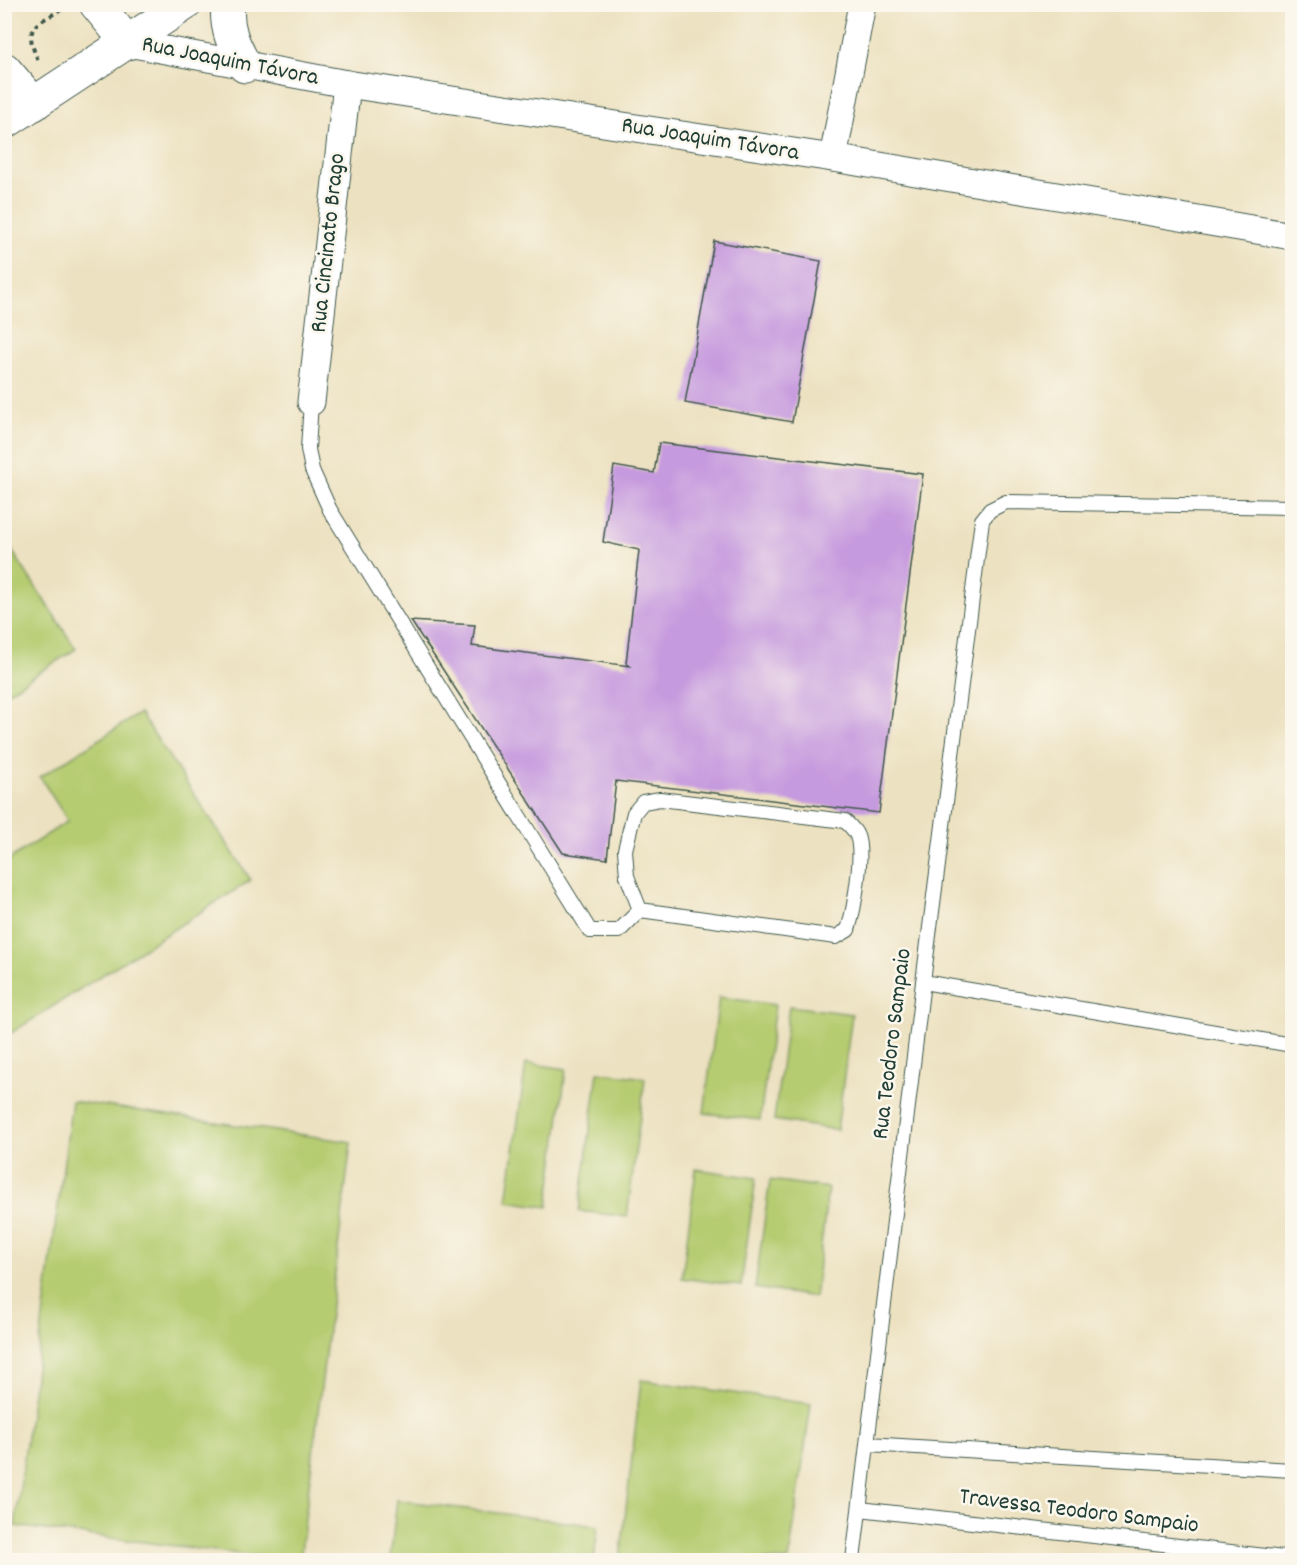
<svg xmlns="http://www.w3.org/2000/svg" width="1297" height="1565" font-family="Dekko,sans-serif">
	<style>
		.green { fill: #b5cc71; stroke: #6a8452; stroke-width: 1.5 }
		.building { fill: #c69ade }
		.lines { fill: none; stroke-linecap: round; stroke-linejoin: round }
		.lane-casing { stroke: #3e5649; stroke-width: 16 }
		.street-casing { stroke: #3e5649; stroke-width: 29 }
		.primary-casing { stroke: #3e5649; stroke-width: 35 }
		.path { stroke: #3e5649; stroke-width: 4; stroke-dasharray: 4.5 4.5; stroke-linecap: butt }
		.lane { stroke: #fff; stroke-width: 14 }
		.street { stroke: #fff; stroke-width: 27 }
		.primary { stroke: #fff; stroke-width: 33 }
		.labels { text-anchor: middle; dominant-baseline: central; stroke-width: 5; stroke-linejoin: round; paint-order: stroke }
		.street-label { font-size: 24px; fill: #1f3d34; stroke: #fbf7ec }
	</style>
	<rect width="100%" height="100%" fill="#fbf7ec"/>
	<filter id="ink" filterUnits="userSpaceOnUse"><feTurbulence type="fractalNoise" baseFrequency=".0167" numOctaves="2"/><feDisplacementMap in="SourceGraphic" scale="12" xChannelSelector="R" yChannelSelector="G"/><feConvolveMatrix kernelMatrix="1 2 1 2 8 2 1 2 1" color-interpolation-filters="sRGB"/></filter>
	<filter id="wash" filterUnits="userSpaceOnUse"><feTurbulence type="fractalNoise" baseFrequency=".008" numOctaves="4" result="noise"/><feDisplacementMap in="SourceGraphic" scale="24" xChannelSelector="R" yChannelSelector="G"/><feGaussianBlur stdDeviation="1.35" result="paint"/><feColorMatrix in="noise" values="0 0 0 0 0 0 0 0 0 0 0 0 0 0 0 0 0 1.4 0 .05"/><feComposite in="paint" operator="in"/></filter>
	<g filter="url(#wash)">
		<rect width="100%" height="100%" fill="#ece1c0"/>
		<g class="green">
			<path d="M 5,540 L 76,649 L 5,694 L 4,694 Z"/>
			<path d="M 140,713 L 251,880 L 5,1037 L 5,862 L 68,821 L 40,777 Z"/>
			<path d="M 719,997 L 775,1005 L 760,1120 L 704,1113 Z"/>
			<path d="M 789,1006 L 852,1014 L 837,1130 L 774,1120 Z"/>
			<path d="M 526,1063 L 566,1069 L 548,1207 L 507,1201 Z"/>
			<path d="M 598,1072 L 645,1078 L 627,1217 L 579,1211 Z"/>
			<path d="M 72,1101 L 351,1142 L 300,1560 L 286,1560 L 15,1526 Z"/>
			<path d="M 696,1169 L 756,1178 L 741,1286 L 682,1278 Z"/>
			<path d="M 770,1180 L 828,1188 L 815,1297 L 755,1288 Z"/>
			<path d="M 641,1380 L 811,1404 L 789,1560 L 620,1560 Z"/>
			<path d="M 397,1500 L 598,1526 L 594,1560 L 390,1560 Z"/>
		</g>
		<g id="blocks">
			<g class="building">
				<path d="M 714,241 L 821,261 L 792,422 L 685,403 Z"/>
				<path d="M 659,443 L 923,474 L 879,813 L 616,781 L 607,859 L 563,853 L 411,621 L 475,625 L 472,646 L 630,666 L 626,663 L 639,550 L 603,542 L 614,466 L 654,473 Z"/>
			</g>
		</g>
	</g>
	<g filter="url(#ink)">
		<use href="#blocks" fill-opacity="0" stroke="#3e5649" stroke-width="1.5"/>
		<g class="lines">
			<g class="lane-casing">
				<g id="lane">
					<path d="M 311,402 L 308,449 L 312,470 L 330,510 L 590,931 L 619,931 L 640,910"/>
					<path d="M 660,799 L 845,821 C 849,825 855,830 857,836 C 864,855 854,910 848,930 L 836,937 L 640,910 L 627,876 L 625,850 L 634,813 L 643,802 Z"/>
					<path d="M 923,982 L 1292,1045"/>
					<path d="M 868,1444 L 1292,1470"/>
					<path d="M 860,1509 L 1292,1559"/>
					<path d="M 853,1560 L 923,982 L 982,520 L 990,510 L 1006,502 L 1292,507"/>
				</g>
			</g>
			<g class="street-casing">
				<g id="street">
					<path d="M 128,43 L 347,84 L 833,158 L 1292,236"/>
					<path d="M 833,158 L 862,4"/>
					<path d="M 311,402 L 347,84"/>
				</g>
			</g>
			<g class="primary-casing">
				<g id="primary">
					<path d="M 96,4 L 128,43"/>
					<path d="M 228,4 C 225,28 234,46 245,66"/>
					<path d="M 4,69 L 34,104"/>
					<path d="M 4,123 L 185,4"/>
				</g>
			</g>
			<path class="path" d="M 38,60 C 21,24 38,24 66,7"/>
			<use href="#lane" class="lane"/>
			<use href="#street" class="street"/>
			<use href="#primary" class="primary"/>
		</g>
	</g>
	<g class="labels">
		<g class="street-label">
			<text transform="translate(230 62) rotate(11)">Rua Joaquim Távora</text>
			<text transform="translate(710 140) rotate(9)">Rua Joaquim Távora</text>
			<text transform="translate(329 243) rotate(-84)">Rua Cincinato Brago</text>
			<text transform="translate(893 1044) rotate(-83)">Rua Teodoro Sampaio</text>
			<text transform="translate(1079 1512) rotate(7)">Travessa Teodoro Sampaio</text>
		</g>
	</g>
	<rect width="1297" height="1565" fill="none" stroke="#fbf7ec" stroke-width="24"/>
</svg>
